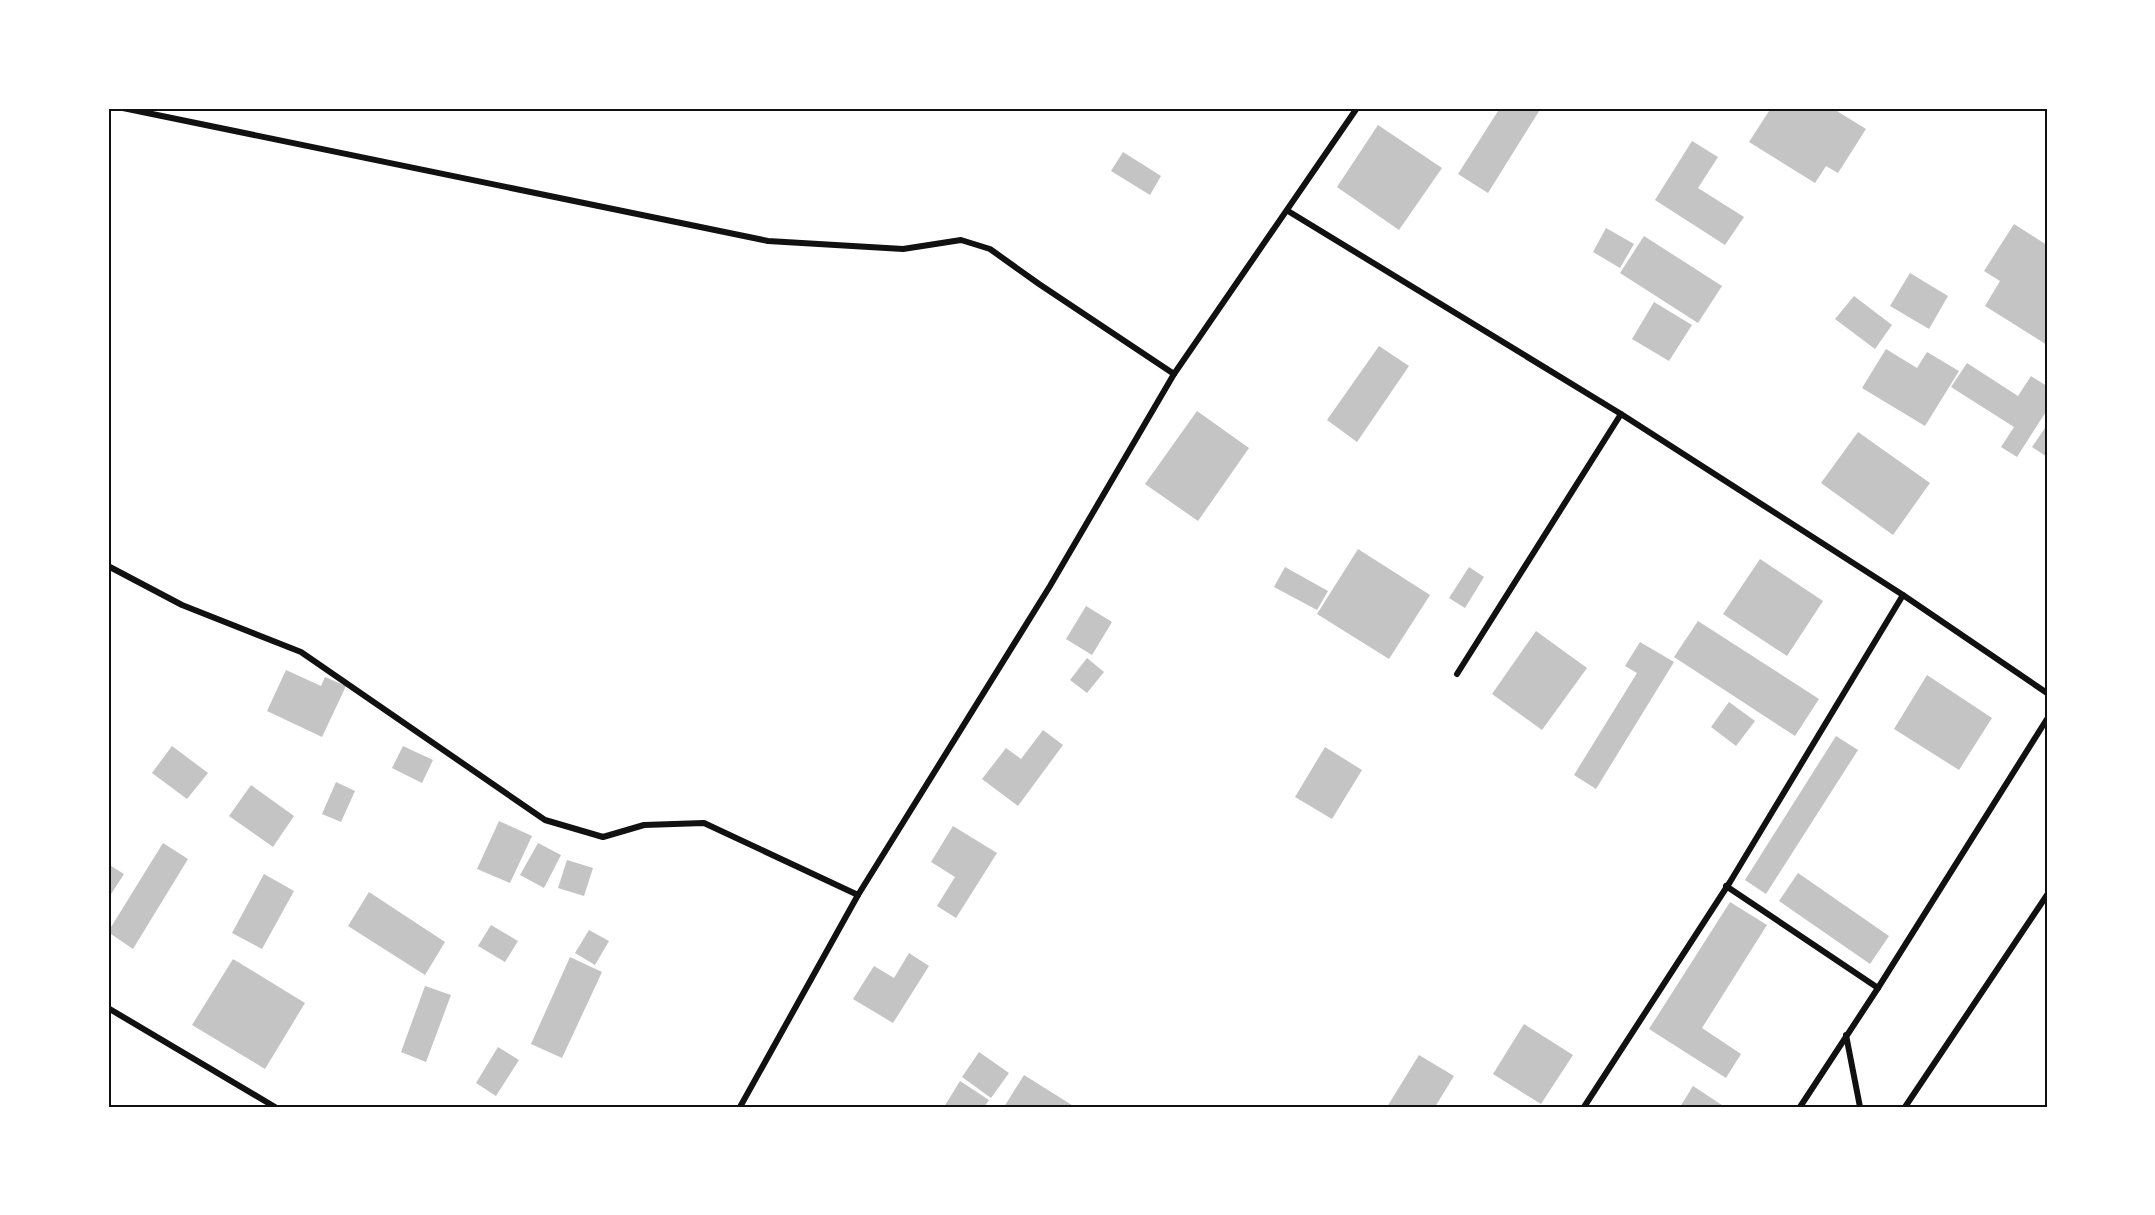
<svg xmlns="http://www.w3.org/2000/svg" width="2155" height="1215" font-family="'DejaVu Sans',sans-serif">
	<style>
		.building { fill: #c4c4c4 }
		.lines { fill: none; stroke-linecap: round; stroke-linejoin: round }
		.minor { stroke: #111; stroke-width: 6 }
		.neatline { fill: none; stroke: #111; stroke-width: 2 }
	</style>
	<rect width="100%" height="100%" fill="#fff"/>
	<g class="building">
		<path d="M 1494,108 L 1541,108 L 1488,193 L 1458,174 L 1498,111 Z"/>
		<path d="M 1771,108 L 1832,108 L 1866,129 L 1838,173 L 1826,166 L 1815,183 L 1749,142 Z"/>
		<path d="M 1378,125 L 1442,168 L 1399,230 L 1337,187 Z"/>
		<path d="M 1692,141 L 1718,157 L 1698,188 L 1744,217 L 1725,245 L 1655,200 Z"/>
		<path d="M 1123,152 L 1161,176 L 1150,195 L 1111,171 Z"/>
		<path d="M 2014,224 L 2047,245 L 2047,345 L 1985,306 L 2000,281 L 1984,271 Z"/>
		<path d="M 1606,228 L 1634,244 L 1620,268 L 1593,252 Z"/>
		<path d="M 1644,236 L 1722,286 L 1698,323 L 1620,273 Z"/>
		<path d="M 1910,273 L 1948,296 L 1929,329 L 1890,306 Z"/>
		<path d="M 1854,296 L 1892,325 L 1875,349 L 1835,319 Z"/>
		<path d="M 1654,302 L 1692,325 L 1669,361 L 1632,339 Z"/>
		<path d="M 1379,346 L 1409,366 L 1357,442 L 1327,420 Z"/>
		<path d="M 1886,349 L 1917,368 L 1927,352 L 1959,371 L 1925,426 L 1862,388 Z"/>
		<path d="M 1967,363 L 2018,396 L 2031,376 L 2047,386 L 2047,410 L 2017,457 L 2001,447 L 2014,427 L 1951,387 Z"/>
		<path d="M 1197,411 L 1249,448 L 1198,521 L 1145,484 Z"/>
		<path d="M 2047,425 L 2047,457 L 2032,447 Z"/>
		<path d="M 1858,432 L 1930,483 L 1893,535 L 1821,483 Z"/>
		<path d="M 1358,549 L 1430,595 L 1389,659 L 1317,614 Z"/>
		<path d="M 1760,559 L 1823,601 L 1787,656 L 1723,614 Z"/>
		<path d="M 1285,567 L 1328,591 L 1317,610 L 1274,587 Z"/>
		<path d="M 1469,567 L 1484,577 L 1465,608 L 1449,598 Z"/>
		<path d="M 1086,606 L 1112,622 L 1092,655 L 1066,639 Z"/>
		<path d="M 1698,621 L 1819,699 L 1795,736 L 1674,657 Z"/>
		<path d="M 1536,631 L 1587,668 L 1542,730 L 1492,694 Z"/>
		<path d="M 1640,642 L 1674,662 L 1596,789 L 1574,775 L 1637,673 L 1625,666 Z"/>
		<path d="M 1087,658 L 1104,672 L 1087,693 L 1070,680 Z"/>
		<path d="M 286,670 L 321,686 L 325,677 L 346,686 L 322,737 L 267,711 Z"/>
		<path d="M 1927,675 L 1992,718 L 1959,770 L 1894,729 Z"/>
		<path d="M 1729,702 L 1755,721 L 1736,746 L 1711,727 Z"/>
		<path d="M 1043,730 L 1063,745 L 1018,806 L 982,779 L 1006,748 L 1021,759 Z"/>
		<path d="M 1836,736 L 1858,750 L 1766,894 L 1745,880 Z"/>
		<path d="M 172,746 L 208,773 L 187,799 L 152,773 Z"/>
		<path d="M 403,746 L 433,760 L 422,783 L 392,768 Z"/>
		<path d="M 1325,747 L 1362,770 L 1332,819 L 1295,797 Z"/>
		<path d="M 336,782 L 355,791 L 341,822 L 322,814 Z"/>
		<path d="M 251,785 L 294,816 L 273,847 L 229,816 Z"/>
		<path d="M 499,821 L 532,836 L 510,883 L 477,869 Z"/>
		<path d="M 953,826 L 997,853 L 956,918 L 937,906 L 955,877 L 931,862 Z"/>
		<path d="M 163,843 L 188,859 L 133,949 L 108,932 Z"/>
		<path d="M 538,843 L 561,855 L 544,888 L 520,875 Z"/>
		<path d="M 567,860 L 593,868 L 584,896 L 558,888 Z"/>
		<path d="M 108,864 L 124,874 L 108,899 Z"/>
		<path d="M 1798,873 L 1889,936 L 1870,964 L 1779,901 Z"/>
		<path d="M 264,874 L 294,891 L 262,949 L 232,933 Z"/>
		<path d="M 369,892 L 445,942 L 425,975 L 348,926 Z"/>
		<path d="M 1730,902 L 1767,925 L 1702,1028 L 1741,1054 L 1726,1078 L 1649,1029 Z"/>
		<path d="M 491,925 L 518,941 L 505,962 L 478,946 Z"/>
		<path d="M 589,930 L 609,941 L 595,965 L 575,953 Z"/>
		<path d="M 909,953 L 929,966 L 893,1023 L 853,999 L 874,966 L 894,978 Z"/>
		<path d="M 570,957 L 602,972 L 562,1058 L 531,1044 Z"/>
		<path d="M 233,959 L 305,1003 L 265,1069 L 192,1025 Z"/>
		<path d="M 425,986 L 451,995 L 426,1062 L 401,1052 Z"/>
		<path d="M 1524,1024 L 1573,1055 L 1541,1104 L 1493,1074 Z"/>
		<path d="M 498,1047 L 519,1060 L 496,1096 L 476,1083 Z"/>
		<path d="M 979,1052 L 1009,1073 L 991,1098 L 962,1077 Z"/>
		<path d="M 1419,1055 L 1454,1076 L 1435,1107 L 1387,1107 Z"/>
		<path d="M 1024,1075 L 1075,1107 L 1004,1107 Z"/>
		<path d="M 960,1081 L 989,1100 L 984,1107 L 944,1107 Z"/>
		<path d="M 1693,1086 L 1725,1107 L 1680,1107 Z"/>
	</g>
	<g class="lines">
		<g class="minor">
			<path d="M 123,108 L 768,241 L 903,249 L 961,240 L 990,249 L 1039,284 L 1174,374"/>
			<path d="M 1288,211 L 1621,414 L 1903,595 L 2047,693"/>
			<path d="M 108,566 L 182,605 L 301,652 L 545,820 L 603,837 L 644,825 L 704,823 L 858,895"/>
			<path d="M 1457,674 L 1621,414"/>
			<path d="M 1726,886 L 1878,988"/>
			<path d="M 108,1008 L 275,1107"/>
			<path d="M 1846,1035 L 1860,1107"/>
			<path d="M 740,1107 L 858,895 L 1050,586 L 1174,374 L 1357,108"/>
			<path d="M 1584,1107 L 1730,882 L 1903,595"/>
			<path d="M 1800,1107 L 1878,988 L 2047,719"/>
			<path d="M 1905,1107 L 2047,895"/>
		</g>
	</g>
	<rect width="2155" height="1215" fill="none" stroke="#ffffff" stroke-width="219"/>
	<rect x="110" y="110" width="1936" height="996" class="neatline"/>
</svg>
